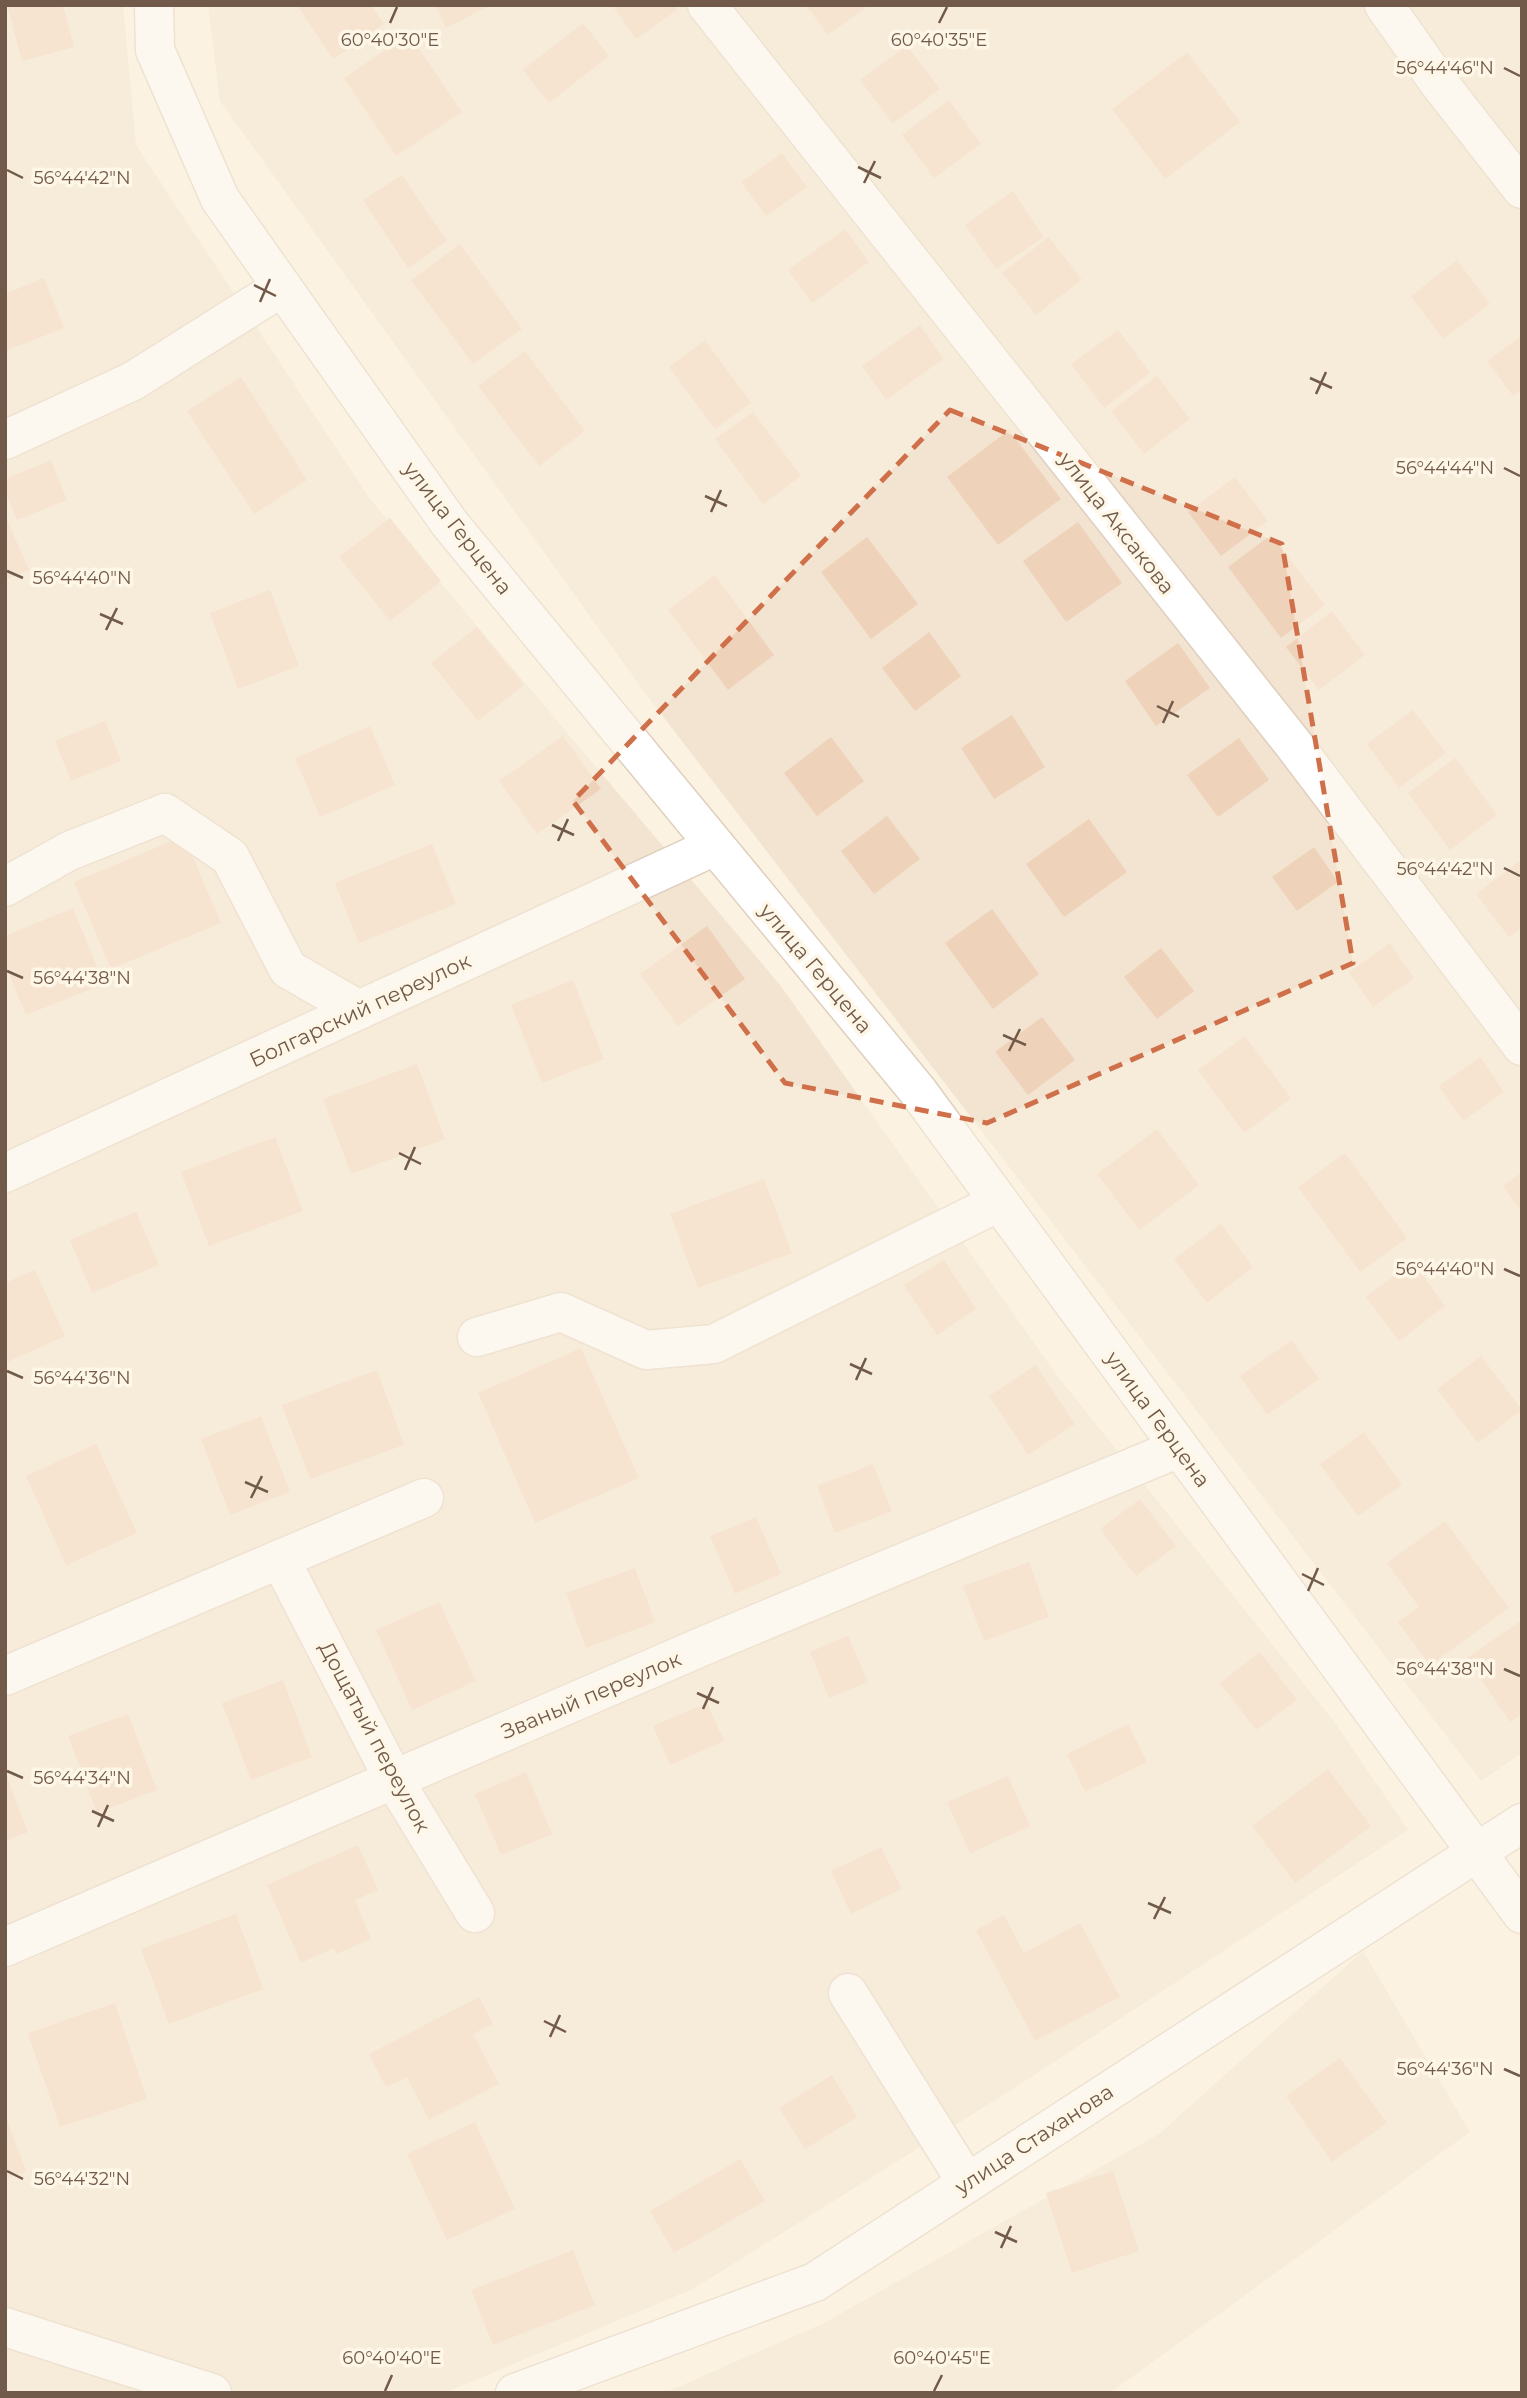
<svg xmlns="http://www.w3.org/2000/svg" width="1527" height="2398" font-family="Montserrat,sans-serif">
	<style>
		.residential { fill: #f2e4d0 }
		.building { fill: #efd2ba }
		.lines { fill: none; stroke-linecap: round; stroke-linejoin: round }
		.minor-casing { stroke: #dfcfbe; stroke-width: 41 }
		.minor { stroke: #fff; stroke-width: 38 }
		.marked { fill: none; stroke: #d0704a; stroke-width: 5; stroke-dasharray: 14 9; stroke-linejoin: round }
		.ticks { fill: none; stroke: #715a49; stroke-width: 2.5 }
		.labels { text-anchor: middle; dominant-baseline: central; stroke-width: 7; stroke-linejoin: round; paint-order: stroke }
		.street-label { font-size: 21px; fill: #715a49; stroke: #fef6e7 }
		.ticks-label { font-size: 18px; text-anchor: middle; fill: #715a49; stroke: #fef6e7; stroke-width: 7; stroke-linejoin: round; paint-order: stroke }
	</style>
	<rect width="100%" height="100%" fill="#fbf2e1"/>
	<g class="residential">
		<path d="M 5,5 L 123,5 L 136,145 L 370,499 L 780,985 L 1059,1378 L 1336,1724 L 1408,1830 L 1019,2085 L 693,2289 L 444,2393 L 5,2393 Z"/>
		<path d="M 208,5 L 1522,5 L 1522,1753 L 1481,1781 L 645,693 L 220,101 Z"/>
		<path d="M 1363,1951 L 1470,2132 L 1110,2393 L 664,2393 L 824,2323 L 1159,2134 Z"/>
	</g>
	<g class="building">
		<path d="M 7,5 L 63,5 L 74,47 L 22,61 Z"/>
		<path d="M 297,5 L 371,5 L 384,24 L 333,59 Z"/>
		<path d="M 435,5 L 491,5 L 446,28 Z"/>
		<path d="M 612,5 L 673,5 L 677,10 L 636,39 Z"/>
		<path d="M 806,5 L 869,5 L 828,35 Z"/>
		<path d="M 583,23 L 609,56 L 549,103 L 523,70 Z"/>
		<path d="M 409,34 L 462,112 L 396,156 L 344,78 Z"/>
		<path d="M 907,46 L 940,89 L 893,124 L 860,80 Z"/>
		<path d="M 1187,52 L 1240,122 L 1165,179 L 1112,109 Z"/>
		<path d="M 949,100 L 981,144 L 934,178 L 902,135 Z"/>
		<path d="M 782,153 L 807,187 L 766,216 L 741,182 Z"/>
		<path d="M 402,175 L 447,241 L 408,268 L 363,200 Z"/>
		<path d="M 1013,191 L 1044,237 L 996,269 L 965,225 Z"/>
		<path d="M 845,229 L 869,262 L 812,303 L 788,270 Z"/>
		<path d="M 1049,237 L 1082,280 L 1036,315 L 1002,273 Z"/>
		<path d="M 460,244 L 522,329 L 473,364 L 411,280 Z"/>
		<path d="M 1457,260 L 1490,304 L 1443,339 L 1411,296 Z"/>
		<path d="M 44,278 L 64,328 L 5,351 L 5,294 Z"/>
		<path d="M 920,325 L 943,359 L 886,400 L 862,366 Z"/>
		<path d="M 1118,330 L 1150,373 L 1104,408 L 1071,364 Z"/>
		<path d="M 1522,335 L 1522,390 L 1513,396 L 1487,361 Z"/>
		<path d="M 705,340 L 751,403 L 715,429 L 669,367 Z"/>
		<path d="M 525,351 L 585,431 L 539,466 L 478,386 Z"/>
		<path d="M 1157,376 L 1190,419 L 1144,454 L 1111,411 Z"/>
		<path d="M 241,377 L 307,480 L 254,514 L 187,411 Z"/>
		<path d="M 753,412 L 801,476 L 763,504 L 715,439 Z"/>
		<path d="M 1009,430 L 1061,499 L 998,545 L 947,477 Z"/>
		<path d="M 51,460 L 67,500 L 17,520 L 5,491 L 5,479 Z"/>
		<path d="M 1235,477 L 1268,521 L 1221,556 L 1188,512 Z"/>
		<path d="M 5,515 L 29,570 L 5,580 Z"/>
		<path d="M 390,518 L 441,581 L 390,621 L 339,557 Z"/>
		<path d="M 1078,522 L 1122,583 L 1066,622 L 1023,561 Z"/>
		<path d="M 1271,535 L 1325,605 L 1281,638 L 1228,567 Z"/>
		<path d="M 867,537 L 918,604 L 871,639 L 821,572 Z"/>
		<path d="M 715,575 L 774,655 L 728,690 L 668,610 Z"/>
		<path d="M 270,590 L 299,666 L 238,689 L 210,613 Z"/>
		<path d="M 1332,611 L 1365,655 L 1319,690 L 1286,647 Z"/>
		<path d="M 477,627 L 524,685 L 478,721 L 431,663 Z"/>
		<path d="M 929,632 L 961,676 L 915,711 L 882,668 Z"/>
		<path d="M 1178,643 L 1210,688 L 1156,726 L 1125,681 Z"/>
		<path d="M 1413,710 L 1446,753 L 1399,788 L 1367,744 Z"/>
		<path d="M 1012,715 L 1045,767 L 994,799 L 961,748 Z"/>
		<path d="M 105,721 L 121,761 L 71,781 L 55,741 Z"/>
		<path d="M 370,726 L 395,785 L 320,817 L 295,758 Z"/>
		<path d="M 563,736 L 601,789 L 537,834 L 499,781 Z"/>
		<path d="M 831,737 L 864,781 L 817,816 L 784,773 Z"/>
		<path d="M 1239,738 L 1269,780 L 1218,817 L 1187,775 Z"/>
		<path d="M 1455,758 L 1497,815 L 1450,850 L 1408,793 Z"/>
		<path d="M 887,816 L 920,859 L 874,894 L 841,851 Z"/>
		<path d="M 1089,819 L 1127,872 L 1064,917 L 1026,864 Z"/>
		<path d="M 184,836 L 221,923 L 111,969 L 74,882 Z"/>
		<path d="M 432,844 L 456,904 L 359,943 L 335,883 Z"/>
		<path d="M 1314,847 L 1338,882 L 1297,911 L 1272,877 Z"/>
		<path d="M 1522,859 L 1522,927 L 1509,937 L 1476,894 Z"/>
		<path d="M 73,908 L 104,984 L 26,1015 L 5,965 L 5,936 Z"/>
		<path d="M 992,909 L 1039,974 L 993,1009 L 945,943 Z"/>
		<path d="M 707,926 L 745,979 L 678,1026 L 640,974 Z"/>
		<path d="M 1390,943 L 1414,978 L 1373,1007 L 1349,972 Z"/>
		<path d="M 1161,948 L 1194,991 L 1157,1019 L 1124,977 Z"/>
		<path d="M 573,980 L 604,1059 L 542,1083 L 511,1005 Z"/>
		<path d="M 1042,1017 L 1075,1060 L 1028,1095 L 995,1052 Z"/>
		<path d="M 1245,1036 L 1291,1098 L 1244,1133 L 1198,1070 Z"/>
		<path d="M 1480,1057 L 1504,1092 L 1463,1121 L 1439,1086 Z"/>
		<path d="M 417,1064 L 445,1139 L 351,1174 L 323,1099 Z"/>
		<path d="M 1157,1129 L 1199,1185 L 1139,1230 L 1097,1174 Z"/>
		<path d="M 275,1137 L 303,1211 L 209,1246 L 181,1172 Z"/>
		<path d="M 1345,1153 L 1407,1238 L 1360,1272 L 1298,1187 Z"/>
		<path d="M 1522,1172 L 1522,1213 L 1503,1186 Z"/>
		<path d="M 764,1179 L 792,1253 L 698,1288 L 670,1214 Z"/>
		<path d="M 136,1212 L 159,1265 L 92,1293 L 70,1240 Z"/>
		<path d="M 1221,1224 L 1253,1267 L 1207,1303 L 1174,1259 Z"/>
		<path d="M 944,1260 L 976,1309 L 937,1335 L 904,1285 Z"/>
		<path d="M 1413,1262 L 1445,1306 L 1399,1341 L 1366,1297 Z"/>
		<path d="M 35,1270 L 65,1336 L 5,1363 L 5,1283 Z"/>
		<path d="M 1292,1340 L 1319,1379 L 1267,1415 L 1240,1376 Z"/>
		<path d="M 581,1348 L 639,1478 L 535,1523 L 478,1393 Z"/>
		<path d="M 1481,1356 L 1522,1410 L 1478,1443 L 1437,1389 Z"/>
		<path d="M 1036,1365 L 1075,1424 L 1028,1455 L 989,1396 Z"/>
		<path d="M 377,1370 L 404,1445 L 310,1479 L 282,1405 Z"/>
		<path d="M 261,1416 L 290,1492 L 230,1515 L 201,1439 Z"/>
		<path d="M 1364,1432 L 1402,1485 L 1358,1516 L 1320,1464 Z"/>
		<path d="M 96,1444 L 137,1533 L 66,1565 L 26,1476 Z"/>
		<path d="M 873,1464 L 892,1511 L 835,1533 L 817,1486 Z"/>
		<path d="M 1140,1499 L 1176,1546 L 1136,1576 L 1100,1529 Z"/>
		<path d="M 756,1517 L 781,1574 L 735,1594 L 710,1536 Z"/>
		<path d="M 1445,1521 L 1509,1608 L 1430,1665 L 1398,1622 L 1419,1607 L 1387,1563 Z"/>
		<path d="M 1029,1562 L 1049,1617 L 984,1641 L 963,1586 Z"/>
		<path d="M 635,1568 L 655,1622 L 586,1648 L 566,1593 Z"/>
		<path d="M 439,1602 L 476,1681 L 412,1710 L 376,1630 Z"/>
		<path d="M 1519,1622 L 1522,1625 L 1522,1714 L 1510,1722 L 1467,1658 Z"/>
		<path d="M 848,1636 L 868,1682 L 829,1698 L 810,1652 Z"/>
		<path d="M 1260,1652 L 1297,1700 L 1256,1730 L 1220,1683 Z"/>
		<path d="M 283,1680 L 312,1757 L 251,1780 L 222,1703 Z"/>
		<path d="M 707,1703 L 724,1741 L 670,1765 L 653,1726 Z"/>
		<path d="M 128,1714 L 157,1790 L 97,1813 L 68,1736 Z"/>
		<path d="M 1128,1724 L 1147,1762 L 1085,1792 L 1067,1754 Z"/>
		<path d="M 1328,1769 L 1371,1826 L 1295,1883 L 1252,1826 Z"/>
		<path d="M 5,1772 L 28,1832 L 5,1841 Z"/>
		<path d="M 526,1772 L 552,1834 L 501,1855 L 475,1794 Z"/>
		<path d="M 1008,1776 L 1030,1826 L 970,1853 L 947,1802 Z"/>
		<path d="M 358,1845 L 378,1890 L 355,1900 L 371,1939 L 336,1954 L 334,1948 L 301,1963 L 267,1885 Z"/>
		<path d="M 881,1847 L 902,1889 L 851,1914 L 831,1871 Z"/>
		<path d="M 236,1914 L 263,1989 L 169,2024 L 141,1949 Z"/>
		<path d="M 1004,1915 L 1024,1953 L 1080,1923 L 1120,1997 L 1035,2041 L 976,1930 Z"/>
		<path d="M 479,1997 L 493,2024 L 473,2034 L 499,2084 L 429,2120 L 407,2077 L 386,2087 L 369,2054 Z"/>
		<path d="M 115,2003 L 147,2099 L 60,2127 L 28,2033 Z"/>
		<path d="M 1340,2058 L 1387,2123 L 1332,2162 L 1286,2096 Z"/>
		<path d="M 832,2075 L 857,2117 L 805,2149 L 779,2108 Z"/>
		<path d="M 5,2115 L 26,2171 L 5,2179 Z"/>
		<path d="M 475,2122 L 515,2209 L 447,2240 L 407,2154 Z"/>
		<path d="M 740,2159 L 765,2201 L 674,2253 L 650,2211 Z"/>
		<path d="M 1113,2171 L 1139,2251 L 1072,2273 L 1046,2193 Z"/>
		<path d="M 573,2250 L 595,2305 L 493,2345 L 471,2290 Z"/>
	</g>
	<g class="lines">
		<g class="minor-casing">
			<g id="minor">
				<path d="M 154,5 L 155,50 L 220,199 L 450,524 L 917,1090 L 1522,1914"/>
				<path d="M 707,5 L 1294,745 L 1522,1046"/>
				<path d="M 1384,5 L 1439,83 L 1522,189"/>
				<path d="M 5,440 L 133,381 L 282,287"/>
				<path d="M 5,887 L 69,851 L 165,813 L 230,857 L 288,969 L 359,1010"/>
				<path d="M 5,1173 L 715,846"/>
				<path d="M 477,1337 L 561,1312 L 646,1350 L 714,1344 L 999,1202"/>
				<path d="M 280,1559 L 394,1780 L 475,1913"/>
				<path d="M 5,1676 L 424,1498"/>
				<path d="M 5,1947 L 715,1641 L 1179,1448"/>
				<path d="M 848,1993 L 967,2183"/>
				<path d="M 5,2327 L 212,2393"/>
				<path d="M 515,2393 L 815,2282 L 1522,1823"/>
			</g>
		</g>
		<use href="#minor" class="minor"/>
	</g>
	<path d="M0 0H1527V2398H0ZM 950,410 L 1282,544 L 1353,963 L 987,1123 L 785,1083 L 573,801 Z" fill="#fbf2e1" fill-opacity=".55" fill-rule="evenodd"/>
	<path class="marked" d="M 950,410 L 1282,544 L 1353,963 L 987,1123 L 785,1083 L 573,801 Z"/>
	<path class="ticks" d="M 390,23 L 397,7M 939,23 L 947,7M 1504,68 L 1520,76M 858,167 L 881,178M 7,170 L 23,178M 864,183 L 875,161M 254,285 L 276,296M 260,302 L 270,279M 1310,378 L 1332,388M 1316,394 L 1326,372M 1504,468 L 1520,476M 705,496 L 727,506M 711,512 L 721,490M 7,571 L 23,578M 100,614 L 123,624M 106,630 L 117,608M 1157,706 L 1179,717M 1163,723 L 1173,701M 552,825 L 574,835M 558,841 L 568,819M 1504,868 L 1520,876M 7,971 L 23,978M 1003,1035 L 1026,1045M 1009,1051 L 1020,1029M 399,1153 L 421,1164M 405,1170 L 415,1147M 1504,1269 L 1520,1276M 850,1364 L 872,1374M 7,1371 L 23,1378M 856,1380 L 866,1358M 245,1482 L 268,1492M 251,1498 L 262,1476M 1302,1574 L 1324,1585M 1308,1591 L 1318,1568M 1504,1669 L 1520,1676M 697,1693 L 719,1703M 703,1709 L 713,1687M 7,1771 L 23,1778M 92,1811 L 114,1821M 98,1827 L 108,1805M 1148,1903 L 1171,1913M 1154,1919 L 1165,1897M 544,2021 L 566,2032M 550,2037 L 560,2015M 1504,2069 L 1520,2076M 7,2171 L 23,2179M 995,2232 L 1017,2242M 1001,2248 L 1011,2226M 385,2391 L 392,2375M 934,2391 L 942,2375"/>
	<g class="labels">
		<g class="street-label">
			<text transform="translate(1117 523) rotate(52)">улица Аксакова</text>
			<text transform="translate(458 528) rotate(52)">улица Герцена</text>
			<text transform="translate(816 968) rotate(50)">улица Герцена</text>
			<text transform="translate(360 1010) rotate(-25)">Болгарский переулок</text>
			<text transform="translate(1158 1419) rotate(54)">улица Герцена</text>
			<text transform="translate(591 1695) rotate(-23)">Званый переулок</text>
			<text transform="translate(375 1737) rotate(62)">Дощатый переулок</text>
			<text transform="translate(1034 2139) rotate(-33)">улица Стаханова</text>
		</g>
	</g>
	<g class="ticks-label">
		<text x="390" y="46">60°40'30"E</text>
		<text x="939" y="46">60°40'35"E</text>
		<text x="1445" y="74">56°44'46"N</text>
		<text x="82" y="184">56°44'42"N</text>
		<text x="1445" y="474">56°44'44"N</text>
		<text x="82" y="584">56°44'40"N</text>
		<text x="1445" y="875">56°44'42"N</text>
		<text x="82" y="984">56°44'38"N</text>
		<text x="1445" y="1275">56°44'40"N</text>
		<text x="82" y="1384">56°44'36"N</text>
		<text x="1445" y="1675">56°44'38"N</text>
		<text x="82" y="1784">56°44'34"N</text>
		<text x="1445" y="2075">56°44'36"N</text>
		<text x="82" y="2185">56°44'32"N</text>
		<text x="392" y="2364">60°40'40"E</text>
		<text x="942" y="2364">60°40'45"E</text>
	</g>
	<rect width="1527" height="2398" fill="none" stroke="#715a49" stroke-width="14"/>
</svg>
